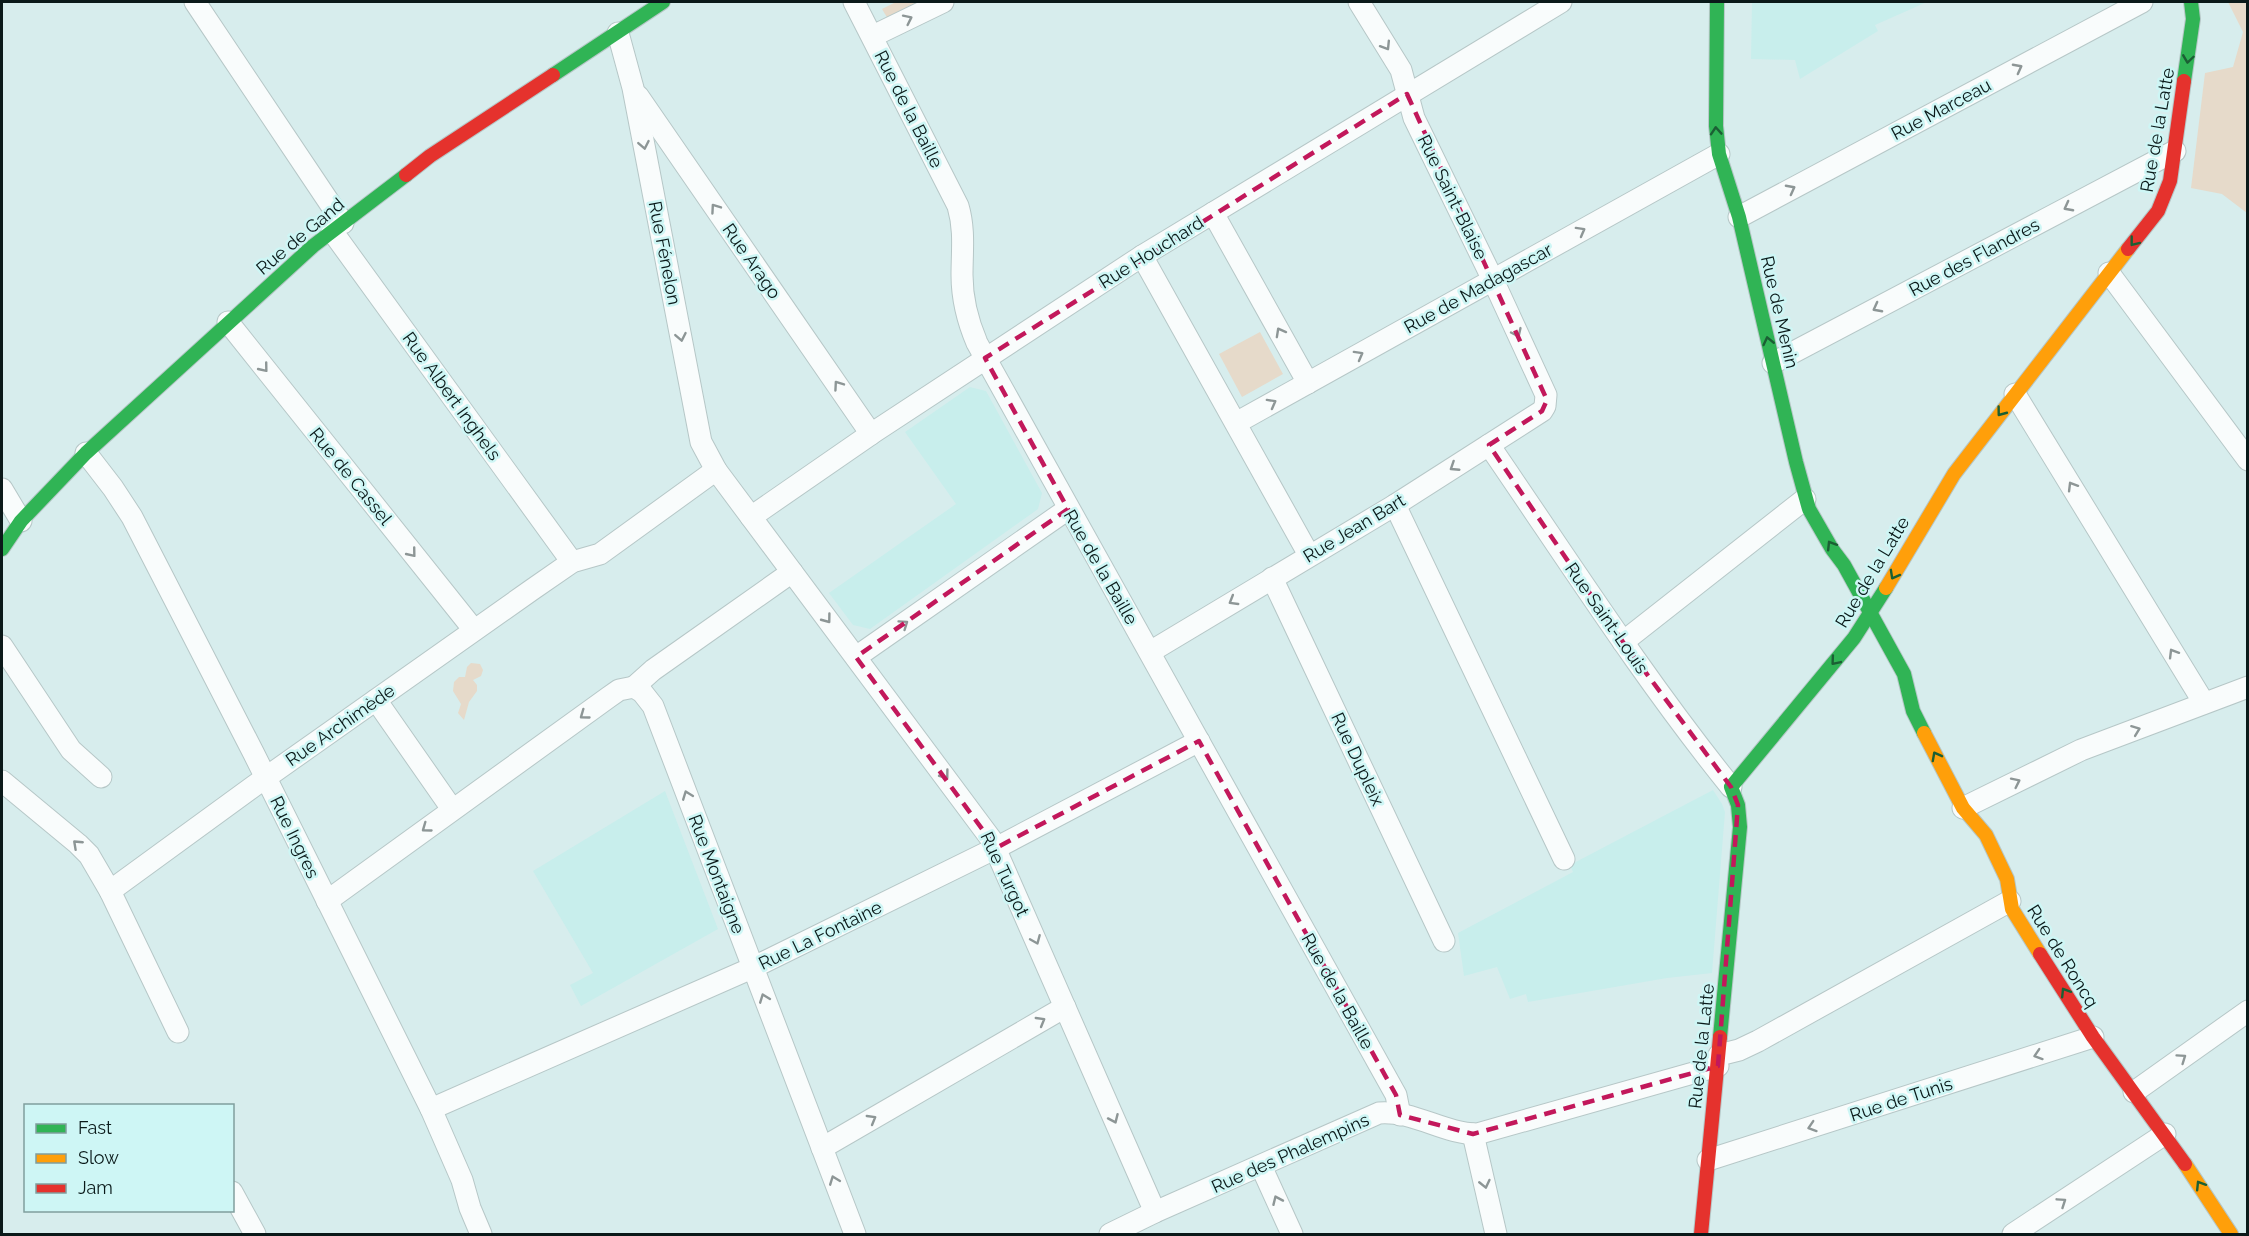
<svg xmlns="http://www.w3.org/2000/svg" width="2249" height="1236" font-family="Raleway,sans-serif">
	<style>
		.built { fill: #c8eeec }
		.green { fill: #e6daca }
		.lines { fill: none; stroke-linecap: round; stroke-linejoin: round }
		.street-casing { stroke: #b6c7c7; stroke-width: 23 }
		.fast-casing { stroke: #b6c7c7; stroke-width: 16 }
		.slow-casing { stroke: #b6c7c7; stroke-width: 16 }
		.jam-casing { stroke: #b6c7c7; stroke-width: 16 }
		.street { stroke: #f9fcfc; stroke-width: 21 }
		.fast { stroke: #30b455; stroke-width: 14 }
		.slow { stroke: #ff9f0a; stroke-width: 14 }
		.jam { stroke: #e5322d; stroke-width: 14 }
		.oneway { stroke: #8d9696 }
		.oneway2 { stroke: #1b5f34 }
		.marked { fill: none; stroke: #c2185b; stroke-width: 4.5; stroke-dasharray: 12 8; stroke-linejoin: round }
		.labels { text-anchor: middle; dominant-baseline: central; stroke-width: 5; stroke-linejoin: round; paint-order: stroke }
		.street-label { font-size: 18px; fill: #0a1919; stroke: #cef6f5 }
	</style>
	<rect width="100%" height="100%" fill="#d7eded"/>
	<g class="built">
		<path d="M 1752,2 L 1927,2 L 1875,25 L 1878,31 L 1800,79 L 1795,60 L 1751,59 Z"/>
		<path d="M 970,387 L 986,391 L 1042,493 L 1038,509 L 870,629 L 853,625 L 829,593 L 956,504 L 905,432 Z"/>
		<path d="M 1713,790 L 1722,804 L 1725,812 L 1712,973 L 1667,978 L 1528,1002 L 1526,994 L 1510,999 L 1497,967 L 1464,976 L 1458,933 L 1573,872 L 1570,865 Z"/>
		<path d="M 665,791 L 718,929 L 581,1006 L 570,985 L 593,973 L 533,871 Z"/>
	</g>
	<g class="green">
		<path d="M 896,2 L 925,2 L 888,19 L 882,9 Z"/>
		<path d="M 2228,2 L 2247,2 L 2247,213 L 2222,194 L 2191,188 L 2205,73 L 2233,67 L 2243,32 Z"/>
		<path d="M 1260,332 L 1283,374 L 1242,397 L 1219,354 Z"/>
		<path d="M 471,663 L 480,664 L 483,670 L 481,676 L 473,680 L 477,685 L 477,691 L 469,702 L 464,720 L 458,713 L 461,704 L 453,691 L 454,682 L 459,677 L 465,677 L 467,667 Z"/>
	</g>
	<g class="lines">
		<g class="street-casing">
			<g id="street">
				<path d="M 195,2 L 343,223"/>
				<path d="M 854,2 L 958,206 C 965,230 962,251 962,275 C 962,299 968,322 977,343 L 1396,1095 L 1400,1115"/>
				<path d="M 618,33 L 633,88 L 701,442 L 716,470"/>
				<path d="M 873,36 L 943,2"/>
				<path d="M 638,96 L 871,434"/>
				<path d="M 1213,213 L 1308,383"/>
				<path d="M 1739,217 L 2142,2"/>
				<path d="M 332,231 L 572,562"/>
				<path d="M 1142,256 L 1309,555"/>
				<path d="M 2109,273 L 2248,460"/>
				<path d="M 228,322 L 474,630"/>
				<path d="M 1773,363 L 2175,151"/>
				<path d="M 2015,394 L 2204,703"/>
				<path d="M 1236,423 L 1719,154"/>
				<path d="M 1489,445 C 1568,560 1643,678 1731,787"/>
				<path d="M 86,453 L 113,488 L 132,517 L 254,754 L 431,1109 L 462,1180 L 470,1208 L 481,1234"/>
				<path d="M 2,489 L 21,521"/>
				<path d="M 1395,505 L 1564,859"/>
				<path d="M 751,517 L 871,434 L 1142,256 L 1561,2"/>
				<path d="M 1272,578 L 1444,941"/>
				<path d="M 1623,642 L 1805,499"/>
				<path d="M 2,646 L 71,750 L 101,777"/>
				<path d="M 1150,652 L 1395,505 L 1542,411 L 1545,406 L 1546,395 L 1493,280 L 1414,118 L 1401,70 L 1359,2"/>
				<path d="M 856,657 L 1068,509"/>
				<path d="M 634,687 L 642,692 L 653,706 L 855,1234"/>
				<path d="M 634,687 L 653,670 L 792,572"/>
				<path d="M 376,700 L 452,809"/>
				<path d="M 2,781 L 78,844 L 89,855 L 110,891 L 178,1032"/>
				<path d="M 1963,808 L 2081,750 L 2248,687"/>
				<path d="M 110,891 L 254,786 L 533,589 L 572,562 L 600,554 L 716,470 L 991,839 L 1155,1212"/>
				<path d="M 327,901 L 609,697 L 619,690 L 634,687"/>
				<path d="M 1719,1055 L 1739,1050 L 1758,1041 L 2010,901"/>
				<path d="M 2134,1092 L 2248,1011"/>
				<path d="M 431,1109 L 752,968 L 996,848 L 1199,741"/>
				<path d="M 1473,1134 L 1496,1234"/>
				<path d="M 822,1148 L 1065,1007"/>
				<path d="M 1708,1160 L 2093,1037"/>
				<path d="M 1261,1166 L 1292,1234"/>
				<path d="M 232,1192 L 255,1234"/>
				<path d="M 1110,1234 L 1155,1212 L 1379,1113 C 1413,1110 1444,1134 1477,1134 L 1718,1066"/>
				<path d="M 2013,1234 L 2165,1134"/>
			</g>
		</g>
		<g class="fast-casing">
			<g id="fast">
				<path d="M 1717,2 L 1716,126 L 1719,154 L 1739,217 L 1796,462 L 1809,509 L 1832,549 L 1844,565 L 1904,674 L 1913,711 L 1924,733"/>
				<path d="M 553,75 L 663,2"/>
				<path d="M 2184,81 L 2193,19 L 2191,2"/>
				<path d="M 2,549 L 21,521 L 86,453 L 313,246 L 406,175"/>
				<path d="M 1720,1037 L 1740,827 L 1738,805 L 1731,787 L 1854,638 L 1886,588"/>
			</g>
		</g>
		<g class="slow-casing">
			<g id="slow">
				<path d="M 1886,588 L 1954,474 L 2128,249"/>
				<path d="M 1924,733 L 1963,808 L 1986,835 L 2007,879 L 2012,909 L 2040,954"/>
				<path d="M 2185,1164 L 2231,1234"/>
			</g>
		</g>
		<g class="jam-casing">
			<g id="jam">
				<path d="M 406,175 L 430,156 L 553,75"/>
				<path d="M 2128,249 L 2158,211 L 2170,181 L 2184,81"/>
				<path d="M 2040,954 L 2093,1037 L 2185,1164"/>
				<path d="M 1701,1234 L 1720,1037"/>
			</g>
		</g>
		<use href="#street" class="street"/>
		<use href="#fast" class="fast"/>
		<use href="#slow" class="slow"/>
		<use href="#jam" class="jam"/>
	</g>
	<defs><path id="oneway-chevron" d="M-2-3.5L2.5 0L-2 3.5" fill="none" stroke-width="1.6" stroke-linecap="round" stroke-linejoin="round" transform="scale(1.5)"/></defs>
	<g class="oneway">
		<use href="#oneway-chevron" transform="translate(908 19) rotate(-26)"/>
		<use href="#oneway-chevron" transform="translate(1386 46) rotate(58)"/>
		<use href="#oneway-chevron" transform="translate(2018 68) rotate(-28)"/>
		<use href="#oneway-chevron" transform="translate(644 145) rotate(79)"/>
		<use href="#oneway-chevron" transform="translate(1791 189) rotate(-28)"/>
		<use href="#oneway-chevron" transform="translate(2068 207) rotate(152)"/>
		<use href="#oneway-chevron" transform="translate(715 208) rotate(-125)"/>
		<use href="#oneway-chevron" transform="translate(1581 231) rotate(-29)"/>
		<use href="#oneway-chevron" transform="translate(1877 308) rotate(152)"/>
		<use href="#oneway-chevron" transform="translate(1280 332) rotate(-119)"/>
		<use href="#oneway-chevron" transform="translate(1517 333) rotate(65)"/>
		<use href="#oneway-chevron" transform="translate(681 337) rotate(79)"/>
		<use href="#oneway-chevron" transform="translate(1359 355) rotate(-29)"/>
		<use href="#oneway-chevron" transform="translate(264 368) rotate(51)"/>
		<use href="#oneway-chevron" transform="translate(838 385) rotate(-125)"/>
		<use href="#oneway-chevron" transform="translate(1272 403) rotate(-29)"/>
		<use href="#oneway-chevron" transform="translate(1454 467) rotate(147)"/>
		<use href="#oneway-chevron" transform="translate(2072 486) rotate(-121)"/>
		<use href="#oneway-chevron" transform="translate(412 553) rotate(51)"/>
		<use href="#oneway-chevron" transform="translate(1233 601) rotate(149)"/>
		<use href="#oneway-chevron" transform="translate(827 619) rotate(53)"/>
		<use href="#oneway-chevron" transform="translate(904 624) rotate(-35)"/>
		<use href="#oneway-chevron" transform="translate(2173 653) rotate(-121)"/>
		<use href="#oneway-chevron" transform="translate(584 715) rotate(144)"/>
		<use href="#oneway-chevron" transform="translate(2136 730) rotate(-21)"/>
		<use href="#oneway-chevron" transform="translate(945 775) rotate(53)"/>
		<use href="#oneway-chevron" transform="translate(2016 782) rotate(-26)"/>
		<use href="#oneway-chevron" transform="translate(687 795) rotate(-111)"/>
		<use href="#oneway-chevron" transform="translate(426 828) rotate(144)"/>
		<use href="#oneway-chevron" transform="translate(77 844) rotate(-137)"/>
		<use href="#oneway-chevron" transform="translate(1036 940) rotate(67)"/>
		<use href="#oneway-chevron" transform="translate(764 998) rotate(-111)"/>
		<use href="#oneway-chevron" transform="translate(1041 1021) rotate(-30)"/>
		<use href="#oneway-chevron" transform="translate(2038 1055) rotate(162)"/>
		<use href="#oneway-chevron" transform="translate(2182 1058) rotate(-35)"/>
		<use href="#oneway-chevron" transform="translate(872 1119) rotate(-30)"/>
		<use href="#oneway-chevron" transform="translate(1114 1119) rotate(66)"/>
		<use href="#oneway-chevron" transform="translate(1812 1127) rotate(162)"/>
		<use href="#oneway-chevron" transform="translate(834 1180) rotate(-111)"/>
		<use href="#oneway-chevron" transform="translate(1485 1184) rotate(77)"/>
		<use href="#oneway-chevron" transform="translate(1277 1200) rotate(-114)"/>
		<use href="#oneway-chevron" transform="translate(2062 1202) rotate(-34)"/>
	</g>
	<g class="oneway2">
		<use href="#oneway-chevron" transform="translate(2188 59) rotate(98)"/>
		<use href="#oneway-chevron" transform="translate(1716 131) rotate(-94)"/>
		<use href="#oneway-chevron" transform="translate(2134 242) rotate(128)"/>
		<use href="#oneway-chevron" transform="translate(1768 341) rotate(-103)"/>
		<use href="#oneway-chevron" transform="translate(2001 412) rotate(127)"/>
		<use href="#oneway-chevron" transform="translate(1831 545) rotate(-122)"/>
		<use href="#oneway-chevron" transform="translate(1894 575) rotate(119)"/>
		<use href="#oneway-chevron" transform="translate(1835 661) rotate(130)"/>
		<use href="#oneway-chevron" transform="translate(1936 756) rotate(-118)"/>
		<use href="#oneway-chevron" transform="translate(2065 992) rotate(-122)"/>
		<use href="#oneway-chevron" transform="translate(2200 1185) rotate(-122)"/>
	</g>
	<path class="marked" d="M 1407,94 L 1547,400 L 1542,411 L 1489,445 L 1623,642 L 1731,787 L 1738,805 L 1718,1066 L 1473,1134 L 1400,1115 L 1396,1095 L 1199,741 L 996,848 L 856,657 L 1068,509 L 985,358 Z"/>
	<g class="labels">
		<g class="street-label">
			<text transform="translate(909 109) rotate(63)">Rue de la Baille</text>
			<text transform="translate(1941 109) rotate(-28)">Rue Marceau</text>
			<text transform="translate(2157 130) rotate(-80)">Rue de la Latte</text>
			<text transform="translate(1453 197) rotate(64)">Rue Saint-Blaise</text>
			<text transform="translate(300 236) rotate(-40)">Rue de Gand</text>
			<text transform="translate(1151 252) rotate(-32)">Rue Houchard</text>
			<text transform="translate(665 253) rotate(79)">Rue Fénelon</text>
			<text transform="translate(1974 257) rotate(-28)">Rue des Flandres</text>
			<text transform="translate(752 261) rotate(55)">Rue Arago</text>
			<text transform="translate(1478 288) rotate(-29)">Rue de Madagascar</text>
			<text transform="translate(1780 312) rotate(77)">Rue de Menin</text>
			<text transform="translate(452 396) rotate(54)">Rue Albert Inghels</text>
			<text transform="translate(351 476) rotate(51)">Rue de Cassel</text>
			<text transform="translate(1354 528) rotate(-31)">Rue Jean Bart</text>
			<text transform="translate(1101 567) rotate(60)">Rue de la Baille</text>
			<text transform="translate(1872 572) rotate(-59)">Rue de la Latte</text>
			<text transform="translate(1607 618) rotate(55)">Rue Saint-Louis</text>
			<text transform="translate(340 725) rotate(-35)">Rue Archimède</text>
			<text transform="translate(1358 759) rotate(65)">Rue Dupleix</text>
			<text transform="translate(295 837) rotate(64)">Rue Ingres</text>
			<text transform="translate(717 874) rotate(69)">Rue Montaigne</text>
			<text transform="translate(1005 874) rotate(65)">Rue Turgot</text>
			<text transform="translate(820 935) rotate(-26)">Rue La Fontaine</text>
			<text transform="translate(2063 956) rotate(58)">Rue de Roncq</text>
			<text transform="translate(1338 991) rotate(61)">Rue de la Baille</text>
			<text transform="translate(1701 1046) rotate(-84)">Rue de la Latte</text>
			<text transform="translate(1901 1099) rotate(-18)">Rue de Tunis</text>
			<text transform="translate(1290 1153) rotate(-24)">Rue des Phalempins</text>
		</g>
	</g>
	<rect width="2249" height="1236" fill="none" stroke="#0a1919" stroke-width="6"/>
	<rect x="24" y="1104" width="210" height="108" fill="#cef6f5" stroke="#809e9d" stroke-width="1.5"/>
	<rect x="36" y="1124" width="30" height="9" fill="#30b455" stroke="#809e9d" stroke-width="1.5"/>
	<text x="78" y="1134" font-size="18" fill="#0a1919">Fast</text>
	<rect x="36" y="1154" width="30" height="9" fill="#ff9f0a" stroke="#809e9d" stroke-width="1.5"/>
	<text x="78" y="1164" font-size="18" fill="#0a1919">Slow</text>
	<rect x="36" y="1184" width="30" height="9" fill="#e5322d" stroke="#809e9d" stroke-width="1.5"/>
	<text x="78" y="1194" font-size="18" fill="#0a1919">Jam</text>
</svg>
